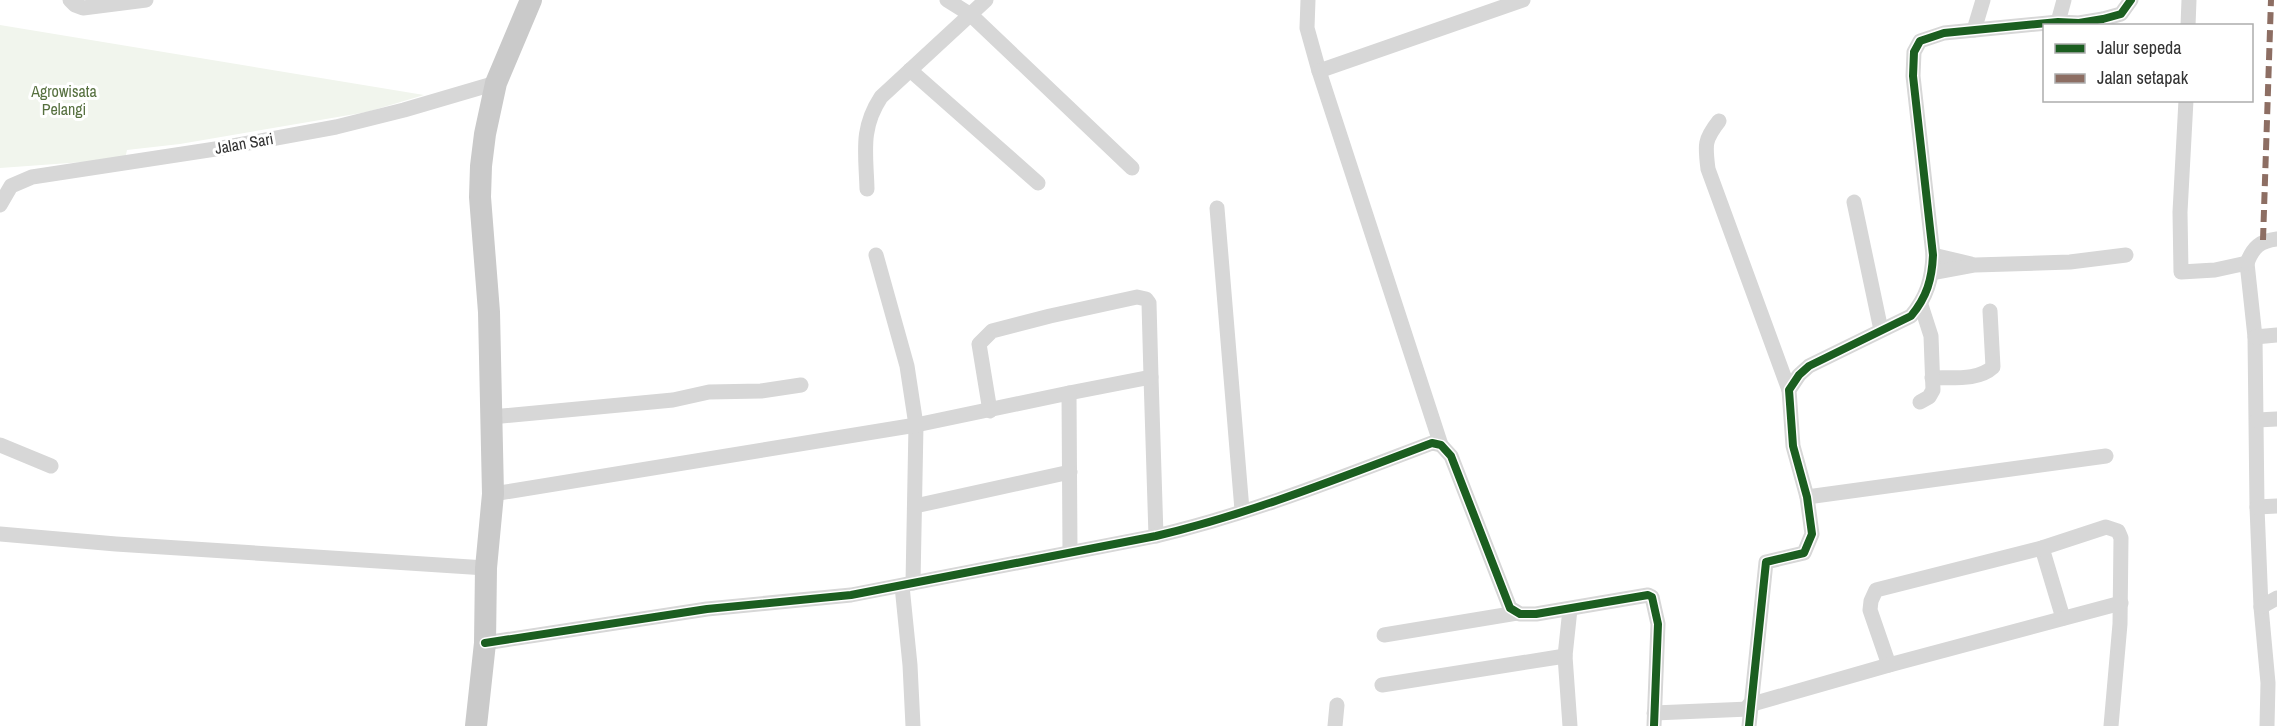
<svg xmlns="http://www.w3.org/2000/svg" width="2277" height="726" font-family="'Archivo Narrow',sans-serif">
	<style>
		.green { fill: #f1f5ed }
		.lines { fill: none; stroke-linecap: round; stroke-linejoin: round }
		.minor { stroke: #d7d7d7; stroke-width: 15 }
		.primary { stroke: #cacaca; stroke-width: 22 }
		.quiet { stroke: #8d6e63; stroke-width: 6; stroke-dasharray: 12 6; stroke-linecap: butt }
		.cycleway-casing { stroke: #fff; stroke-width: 11 }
		.cycleway { stroke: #1b5e20; stroke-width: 8 }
		.labels { text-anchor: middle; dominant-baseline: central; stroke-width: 6; stroke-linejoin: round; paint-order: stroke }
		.park-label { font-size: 16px; fill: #56703f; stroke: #fff }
		.street-label { font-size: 16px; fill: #333; stroke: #fff }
	</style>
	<rect width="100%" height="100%" fill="#fff"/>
	<path class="green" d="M 0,25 L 424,95 L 367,112 L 180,144 L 127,150 L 125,159 L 0,168 Z"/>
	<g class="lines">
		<g class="minor">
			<path d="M 70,0 L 75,5 L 83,8 L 146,0"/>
			<path d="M 947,0 L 971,15 L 1132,168"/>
			<path d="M 1308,0 L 1307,28 L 1319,71 L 1441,445"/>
			<path d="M 2058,22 L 2064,0"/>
			<path d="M 2188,26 L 2189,0"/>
			<path d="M 1974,30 L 1983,0"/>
			<path d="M 910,70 L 1038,183"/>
			<path d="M 1319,71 L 1523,0"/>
			<path d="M 2186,100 L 2180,212 L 2181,272 L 2215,270 L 2247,263 L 2255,337 L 2257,507 L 2261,607 L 2268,683 L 2267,726"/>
			<path d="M 1719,121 C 1704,140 1705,145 1708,169 L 1789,390"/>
			<path d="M 867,189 C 866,153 860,129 881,97 L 986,0"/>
			<path d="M 1854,202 L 1881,330"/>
			<path d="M 0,205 L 11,186 L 32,177 L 222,148 L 336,127 L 404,110 L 496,83"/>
			<path d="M 1217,208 L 1242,510"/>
			<path d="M 876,255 L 907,366 L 916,425 L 913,583"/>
			<path d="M 1933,255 L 1971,264"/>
			<path d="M 2247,263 C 2253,247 2260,241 2277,239"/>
			<path d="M 1932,273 L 1975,265 L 2070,262 L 2126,255"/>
			<path d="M 2255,337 L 2277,335"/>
			<path d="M 1151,377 L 1156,536"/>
			<path d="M 1932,378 C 1952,377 1978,381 1993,367 L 1990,311"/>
			<path d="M 1920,402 L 1929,397 L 1933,390 L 1931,336 L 1921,305"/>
			<path d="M 990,411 L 979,344 L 992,331 L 1050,316 L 1137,297 L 1146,299 L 1149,303 L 1151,377 L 1069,393"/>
			<path d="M 491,417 L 673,400 L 709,392 L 761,391 L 801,385"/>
			<path d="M 2257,420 L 2277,419"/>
			<path d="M 0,445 L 51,466"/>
			<path d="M 493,494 L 916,425 L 1069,393 L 1070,551"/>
			<path d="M 1807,497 L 2106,456"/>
			<path d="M 915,506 L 1070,472"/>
			<path d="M 2257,507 L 2277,506"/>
			<path d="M 0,534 L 116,544 L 486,568"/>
			<path d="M 2042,548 L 2063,618"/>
			<path d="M 902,586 L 910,665 L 913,726"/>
			<path d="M 2261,607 L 2277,598"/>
			<path d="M 1384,635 L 1517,613"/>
			<path d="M 485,643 L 707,609 L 851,595 L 1156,536 C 1250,514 1342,477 1432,443 L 1441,445 L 1451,456 L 1510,608 L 1520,614 L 1536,614 L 1648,595 L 1652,597 L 1658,624 L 1654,726"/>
			<path d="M 1889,665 L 1870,610 L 1871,601 L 1876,590 L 2042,548 L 2106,527 L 2118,531 L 2121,538 L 2120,624 L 2111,726"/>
			<path d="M 1382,685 L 1565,656"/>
			<path d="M 1749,705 L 1889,665 L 2121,603"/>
			<path d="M 1654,713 L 1749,709"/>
			<path d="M 1335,726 L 1337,705"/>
			<path d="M 1570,726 L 1565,656 L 1570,609"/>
			<path d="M 1749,726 L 1766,562 L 1804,553 L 1812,534 L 1807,497 L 1793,446 L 1789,390 L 1799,375 L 1809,366 L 1911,316 C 1927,297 1932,279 1933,255 L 1913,76 L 1914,52 L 1920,41 L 1944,33 L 2058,22 L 2079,23 L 2103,19 L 2121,14 L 2131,0"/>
		</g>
		<path class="primary" d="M 476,726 L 485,643 L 486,568 L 493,494 L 489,312 L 480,197 L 481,166 L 485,134 L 496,83 L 531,0"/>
		<path class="quiet" d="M 2263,240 L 2271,0"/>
		<g class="cycleway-casing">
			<g id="cycleway">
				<path d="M 485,643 L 707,609 L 851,595 L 1156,536 C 1250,514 1342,477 1432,443 L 1441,445 L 1451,456 L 1510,608 L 1520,614 L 1536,614 L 1648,595 L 1652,597 L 1658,624 L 1654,726"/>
				<path d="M 1749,726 L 1766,562 L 1804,553 L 1812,534 L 1807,497 L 1793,446 L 1789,390 L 1799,375 L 1809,366 L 1911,316 C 1927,297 1932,279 1933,255 L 1913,76 L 1914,52 L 1920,41 L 1944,33 L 2058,22 L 2079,23 L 2103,19 L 2121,14 L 2131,0"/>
			</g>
		</g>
		<use href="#cycleway" class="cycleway"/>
	</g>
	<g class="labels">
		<g class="park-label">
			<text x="64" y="91">Agrowisata<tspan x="64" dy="18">Pelangi</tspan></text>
		</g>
		<g class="street-label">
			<text transform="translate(244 143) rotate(-10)">Jalan Sari</text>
		</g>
	</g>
	<rect x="2043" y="24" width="210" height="78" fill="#ffffff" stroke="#adadad" stroke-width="1.5"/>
	<rect x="2055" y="44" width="30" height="9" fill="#1b5e20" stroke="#adadad" stroke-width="1.5"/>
	<text x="2097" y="54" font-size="18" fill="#333333">Jalur sepeda</text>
	<rect x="2055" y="74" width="30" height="9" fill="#8d6e63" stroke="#adadad" stroke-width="1.5"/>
	<text x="2097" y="84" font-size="18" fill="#333333">Jalan setapak</text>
</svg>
